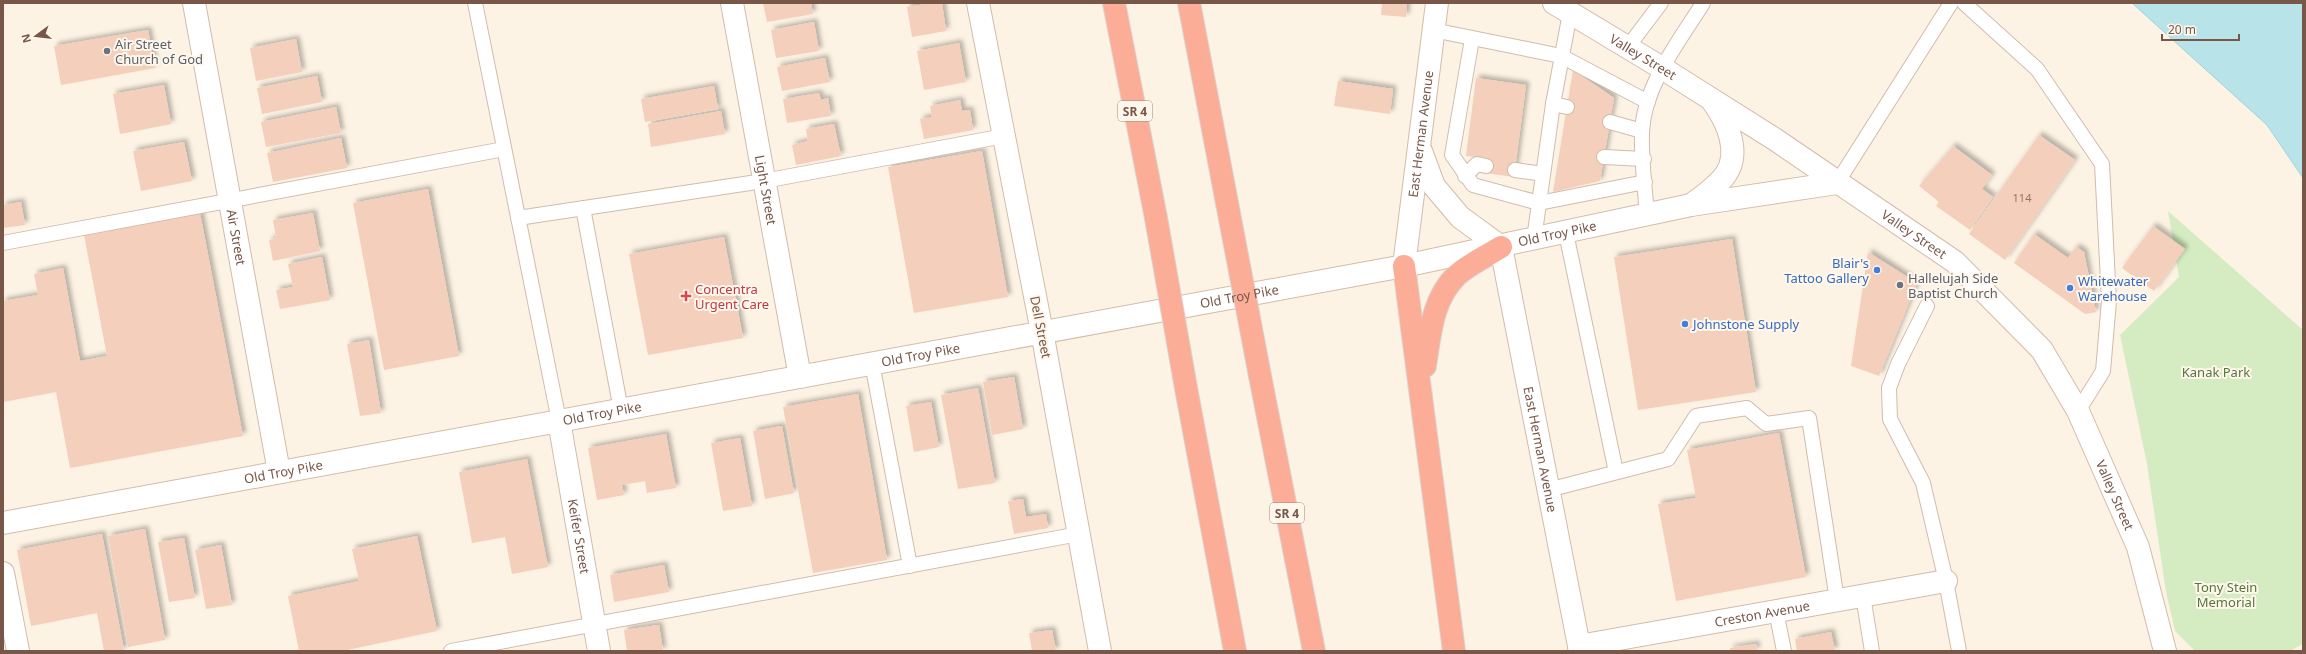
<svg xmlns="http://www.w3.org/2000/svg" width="2306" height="654" font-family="'Noto Sans',sans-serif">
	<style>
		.green { fill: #d5ecc2 }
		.water { fill: #b8e3e8; stroke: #9dd4da }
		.building { fill: #f4cfbb; filter: url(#shadow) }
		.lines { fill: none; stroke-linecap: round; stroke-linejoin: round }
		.lane-casing { stroke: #d2bbac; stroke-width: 16 }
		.street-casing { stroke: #d2bbac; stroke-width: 24 }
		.secondary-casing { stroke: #d5bbaa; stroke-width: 24 }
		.highway-casing { stroke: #dcd3cf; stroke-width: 24 }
		.lane { stroke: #fff; stroke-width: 14 }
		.street { stroke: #fff; stroke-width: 22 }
		.secondary { stroke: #fff; stroke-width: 22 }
		.highway { stroke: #fbad98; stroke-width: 22 }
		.highway-bridge-casing { stroke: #dcd3cf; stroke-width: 24; stroke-linecap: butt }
		.highway-bridge { stroke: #fbad98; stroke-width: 22 }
		.worship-dot { fill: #6b7280; stroke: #fff7ec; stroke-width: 1.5 }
		.shop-dot { fill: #3f7fe0; stroke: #fff7ec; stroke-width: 1.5 }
		.health-dot { fill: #e0444e; stroke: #fff7ec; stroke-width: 1.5 }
		.labels { text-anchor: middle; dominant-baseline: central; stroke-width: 4; stroke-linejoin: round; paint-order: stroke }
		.number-label { font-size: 11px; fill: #977565 }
		.shield { fill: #fff7ec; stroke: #a08779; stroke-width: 1 }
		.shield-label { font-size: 12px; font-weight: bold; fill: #785748 }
		.worship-label { font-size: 13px; fill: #5b616d; stroke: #fff7ec; text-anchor: start }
		.street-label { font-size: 13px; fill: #785748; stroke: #fff7ec }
		.shop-label { font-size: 13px; fill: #366cbe; stroke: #fff7ec; text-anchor: start }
		.health-label { font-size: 13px; fill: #be3a42; stroke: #fff7ec; text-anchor: start }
		.park-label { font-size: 13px; fill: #51783d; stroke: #fff7ec }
	</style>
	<defs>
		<filter id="shadow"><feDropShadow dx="3.5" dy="-3.5" stdDeviation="2" flood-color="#0004"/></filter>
	</defs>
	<rect width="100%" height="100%" fill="#fdf3e4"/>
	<path class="green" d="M 2168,211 L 2303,330 L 2303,644 L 2290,651 L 2195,651 L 2175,631 L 2166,592 L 2147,464 L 2120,335 L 2179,277 Z"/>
	<path class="water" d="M 2132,3 L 2303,3 L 2303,178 L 2267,125 Z"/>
	<g class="building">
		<path d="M 763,3 L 811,3 L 813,14 L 767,22 Z"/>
		<path d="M 932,3 L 942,3 L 946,31 L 912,37 L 907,7 Z"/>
		<path d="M 1382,3 L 1407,3 L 1406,17 L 1381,15 Z"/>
		<path d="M 814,22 L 819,51 L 776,58 L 771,30 Z"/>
		<path d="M 148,30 L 155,68 L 61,85 L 54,46 Z"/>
		<path d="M 296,39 L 302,72 L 256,81 L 250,48 Z"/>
		<path d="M 959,43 L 966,82 L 924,90 L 917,51 Z"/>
		<path d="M 825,58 L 830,82 L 782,91 L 777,67 Z"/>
		<path d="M 1573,70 L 1614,98 L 1600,181 L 1553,192 Z"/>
		<path d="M 317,76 L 322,102 L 262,114 L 257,88 Z"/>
		<path d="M 1476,78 L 1526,85 L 1514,177 L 1485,173 L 1487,158 L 1466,156 Z"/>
		<path d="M 1338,81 L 1393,89 L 1390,114 L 1334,106 Z"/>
		<path d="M 164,85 L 171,124 L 120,134 L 113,94 Z"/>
		<path d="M 714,86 L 718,109 L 645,122 L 641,99 Z"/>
		<path d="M 819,93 L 821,100 L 828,98 L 831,116 L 787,123 L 783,99 Z"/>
		<path d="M 960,100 L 962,111 L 970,110 L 973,130 L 924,139 L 920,119 L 932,117 L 930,106 Z"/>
		<path d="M 336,107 L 341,133 L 266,147 L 261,122 Z"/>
		<path d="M 721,111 L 725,134 L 651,147 L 648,124 Z"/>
		<path d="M 834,124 L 841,156 L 796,165 L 792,145 L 808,141 L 806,129 Z"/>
		<path d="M 2039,135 L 2075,160 L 2005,260 L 1969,234 Z"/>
		<path d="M 341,138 L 347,168 L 273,182 L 267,153 Z"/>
		<path d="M 184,142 L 192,181 L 141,191 L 133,151 Z"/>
		<path d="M 1953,146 L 1992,175 L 1982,189 L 1993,197 L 1970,230 L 1936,206 L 1939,202 L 1919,186 Z"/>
		<path d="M 982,151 L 1008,297 L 914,313 L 888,167 Z"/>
		<path d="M 428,189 L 459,356 L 384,370 L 353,203 Z"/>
		<path d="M 21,202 L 25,225 L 3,228 L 3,205 Z"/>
		<path d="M 200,213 L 243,436 L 70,468 L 56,392 L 3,402 L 3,301 L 38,295 L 34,274 L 63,268 L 80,361 L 107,356 L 84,235 Z"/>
		<path d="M 313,213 L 320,251 L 273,261 L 269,240 L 276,238 L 273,220 Z"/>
		<path d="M 2153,226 L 2185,249 L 2154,291 L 2122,268 Z"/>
		<path d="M 2034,234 L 2068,258 L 2076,247 L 2084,252 L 2096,312 L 2085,314 L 2014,263 Z"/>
		<path d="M 724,237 L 743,338 L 648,355 L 629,254 Z"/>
		<path d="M 1732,239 L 1756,392 L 1638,410 L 1614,257 Z"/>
		<path d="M 1868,252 L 1917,283 L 1879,376 L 1851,366 Z"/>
		<path d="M 322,257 L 330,300 L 280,309 L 276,290 L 293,287 L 288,264 Z"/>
		<path d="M 369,340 L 381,413 L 360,416 L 347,344 Z"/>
		<path d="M 1014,377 L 1023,429 L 992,435 L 983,382 Z"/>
		<path d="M 978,388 L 995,483 L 958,489 L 941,395 Z"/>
		<path d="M 858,394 L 887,560 L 813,573 L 783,407 Z"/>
		<path d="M 931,402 L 939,447 L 914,452 L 906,406 Z"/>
		<path d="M 782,426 L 794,493 L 765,499 L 753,431 Z"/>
		<path d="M 1779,433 L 1806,577 L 1676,601 L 1658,504 L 1696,498 L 1687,450 Z"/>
		<path d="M 666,434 L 676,488 L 647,493 L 645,481 L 622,485 L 624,495 L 597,500 L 588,448 Z"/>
		<path d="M 740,438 L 752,506 L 723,511 L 711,443 Z"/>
		<path d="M 527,459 L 548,567 L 512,574 L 505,537 L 472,543 L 459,472 Z"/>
		<path d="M 1023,499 L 1026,517 L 1046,514 L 1048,528 L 1014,534 L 1008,501 Z"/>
		<path d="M 145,529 L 165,640 L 128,647 L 108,536 Z"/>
		<path d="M 102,534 L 124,650 L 120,651 L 104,651 L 97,613 L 31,626 L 17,550 Z"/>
		<path d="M 417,536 L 437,631 L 342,651 L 299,651 L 288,596 L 359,581 L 352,549 Z"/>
		<path d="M 184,538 L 195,598 L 169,602 L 158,542 Z"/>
		<path d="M 221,545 L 232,605 L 206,609 L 195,550 Z"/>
		<path d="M 664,565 L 669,592 L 614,602 L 610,575 Z"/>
		<path d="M 659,625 L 663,651 L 627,651 L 624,630 Z"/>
		<path d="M 1052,630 L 1056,651 L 1032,651 L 1029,633 Z"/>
		<path d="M 1831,632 L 1835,651 L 1797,651 L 1795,639 Z"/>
		<path d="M 1756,644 L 1757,651 L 1730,651 L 1730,648 Z"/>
	</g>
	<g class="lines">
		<g class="lane-casing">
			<g id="lane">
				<path d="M 475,3 L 559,421"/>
				<path d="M 1964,3 L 2037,69 L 2102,164 L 2109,301 L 2103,371 L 2078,411"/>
				<path d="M 1433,30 L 1561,56 L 1648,102"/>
				<path d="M 1472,39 L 1452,155 L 1473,185 L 1539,203 L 1645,182"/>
				<path d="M 1627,48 L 1661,3"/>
				<path d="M 1553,104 L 1567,107"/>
				<path d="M 1610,122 L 1642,131"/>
				<path d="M 1604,157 L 1644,159"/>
				<path d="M 1515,170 L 1543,174"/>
				<path d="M 1465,176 L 1477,164 L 1486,166"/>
				<path d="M 1837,183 L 1951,3"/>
				<path d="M 583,208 L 621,410"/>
				<path d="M 1647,215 C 1645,188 1641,159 1642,132 C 1644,85 1679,42 1703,3"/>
				<path d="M 518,218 L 764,181 L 1004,136"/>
				<path d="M 1566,233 L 1616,472"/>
				<path d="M 1534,239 L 1553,104 L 1570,13"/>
				<path d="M 3,243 L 504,149"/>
				<path d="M 1927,306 L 1898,364 L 1889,388 L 1890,419 L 1923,483 L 1946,581 L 1959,651"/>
				<path d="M 872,363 L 910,566"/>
				<path d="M 1548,490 L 1668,459 L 1696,416 L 1747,408 L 1766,424 L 1809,418 L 1837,600"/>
				<path d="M 1863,596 L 1872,651"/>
				<path d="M 1776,611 L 1784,651"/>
				<path d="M 451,651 L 1079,534"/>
			</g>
		</g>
		<g class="street-casing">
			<g id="street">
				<path id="s1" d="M 194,3 L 279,472"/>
				<path id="s2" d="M 732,3 L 800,377"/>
				<path id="s3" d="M 1501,247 L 1580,651"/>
				<path d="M 1042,332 L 1100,651"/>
				<path id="s4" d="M 559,421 L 599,651"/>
				<path d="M 3,573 L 18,651"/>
				<path id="s5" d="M 1579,646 L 1946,581"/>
			</g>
		</g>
		<g class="secondary-casing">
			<g id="secondary">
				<path d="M 978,3 L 1042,332"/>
				<path id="s6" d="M 1554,3 L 1662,68 L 1776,140 L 1955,262 L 2042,350 L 2078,411 L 2138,547 L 2165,651"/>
				<path d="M 1421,151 L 1434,186 L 1460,217 L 1501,247"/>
				<path d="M 1691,205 C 1703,196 1717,187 1726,174 C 1741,152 1727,121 1713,102"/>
				<path id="s7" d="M 1404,266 L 1437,3"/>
				<path id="s8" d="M 3,523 L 1404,266 L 1691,205 L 1837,183"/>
			</g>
		</g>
		<g class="highway-casing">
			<g id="highway">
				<path d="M 1114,3 L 1156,218"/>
				<path d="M 1189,3 L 1227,203"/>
				<path d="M 1404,266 L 1454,651"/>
				<path d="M 1425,366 C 1430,334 1432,299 1457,275 C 1469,264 1487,256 1501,247"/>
				<path d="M 1260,376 L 1314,651"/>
				<path d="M 1186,388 L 1235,651"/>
			</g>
		</g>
		<use href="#lane" class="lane"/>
		<use href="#street" class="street"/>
		<use href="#secondary" class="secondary"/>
		<use href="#highway" class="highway"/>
		<g class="highway-bridge-casing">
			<g id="highway-bridge">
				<path d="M 1227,203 L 1260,376"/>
				<path d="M 1156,218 L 1186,388"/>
			</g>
		</g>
		<use href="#highway-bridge" class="highway-bridge"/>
	</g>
	<g class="worship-dot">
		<circle cx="107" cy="51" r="4"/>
		<circle cx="1900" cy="285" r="4"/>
	</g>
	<g class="shop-dot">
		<circle cx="1877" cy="270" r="4"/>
		<circle cx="2070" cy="288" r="4"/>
		<circle cx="1685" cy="324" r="4"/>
	</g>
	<path class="health-dot" d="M684 290h4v4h4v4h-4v4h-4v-4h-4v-4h4z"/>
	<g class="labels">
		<g class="number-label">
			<text x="2022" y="197">114</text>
		</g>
		<g class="shield">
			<rect x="1118" y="101" width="34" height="20" rx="3"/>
			<rect x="1270" y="503" width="34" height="20" rx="3"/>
		</g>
		<g class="shield-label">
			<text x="1135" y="111">SR 4</text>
			<text x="1287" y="513">SR 4</text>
		</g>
		<g class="worship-label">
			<text x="115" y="44">Air Street<tspan x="115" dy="15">Church of God</tspan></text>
			<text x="1908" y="278">Hallelujah Side<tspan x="1908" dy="15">Baptist Church</tspan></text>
		</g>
		<g class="street-label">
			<text stroke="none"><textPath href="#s6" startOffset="104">Valley Street</textPath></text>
			<text stroke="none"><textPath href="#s7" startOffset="133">East Herman Avenue</textPath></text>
			<text stroke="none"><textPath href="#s2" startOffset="190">Light Street</textPath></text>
			<text stroke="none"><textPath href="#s8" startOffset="1581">Old Troy Pike</textPath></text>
			<text stroke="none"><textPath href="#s6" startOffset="428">Valley Street</textPath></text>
			<text stroke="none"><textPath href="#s1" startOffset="238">Air Street</textPath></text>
			<text stroke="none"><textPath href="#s8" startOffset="1257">Old Troy Pike</textPath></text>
			<text transform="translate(1041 327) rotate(79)">Dell Street</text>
			<text stroke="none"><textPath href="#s8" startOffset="933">Old Troy Pike</textPath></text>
			<text stroke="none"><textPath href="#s8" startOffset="609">Old Troy Pike</textPath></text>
			<text stroke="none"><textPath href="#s3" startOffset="206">East Herman Avenue</textPath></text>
			<text stroke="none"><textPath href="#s8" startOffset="285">Old Troy Pike</textPath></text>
			<text stroke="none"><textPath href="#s6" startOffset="764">Valley Street</textPath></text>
			<text stroke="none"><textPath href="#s4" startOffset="117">Keifer Street</textPath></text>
			<text stroke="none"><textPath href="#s5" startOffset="186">Creston Avenue</textPath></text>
		</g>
		<g class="shop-label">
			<text x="1869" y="263" text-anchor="end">Blair's<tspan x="1869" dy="15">Tattoo Gallery</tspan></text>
			<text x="2078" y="281">Whitewater<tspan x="2078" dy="15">Warehouse</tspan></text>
			<text x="1693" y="324">Johnstone Supply</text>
		</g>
		<g class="health-label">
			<text x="695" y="289">Concentra<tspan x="695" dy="15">Urgent Care</tspan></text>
		</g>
		<g class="park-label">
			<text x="2216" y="372">Kanak Park</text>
			<text x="2226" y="587">Tony Stein<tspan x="2226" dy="15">Memorial</tspan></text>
		</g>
	</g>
	<rect width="2306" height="654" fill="none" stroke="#785748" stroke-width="8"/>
	<g transform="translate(36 36) rotate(255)" stroke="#fff7ec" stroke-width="3" paint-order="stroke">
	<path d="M0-3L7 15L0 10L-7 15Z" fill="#785748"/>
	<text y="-6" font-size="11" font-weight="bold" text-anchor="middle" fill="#785748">N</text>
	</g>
	<path d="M2162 34v6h77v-6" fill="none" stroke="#785748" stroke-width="2"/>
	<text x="2168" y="34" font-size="12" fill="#785748" stroke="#fff7ec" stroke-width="3" paint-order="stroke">20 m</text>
</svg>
